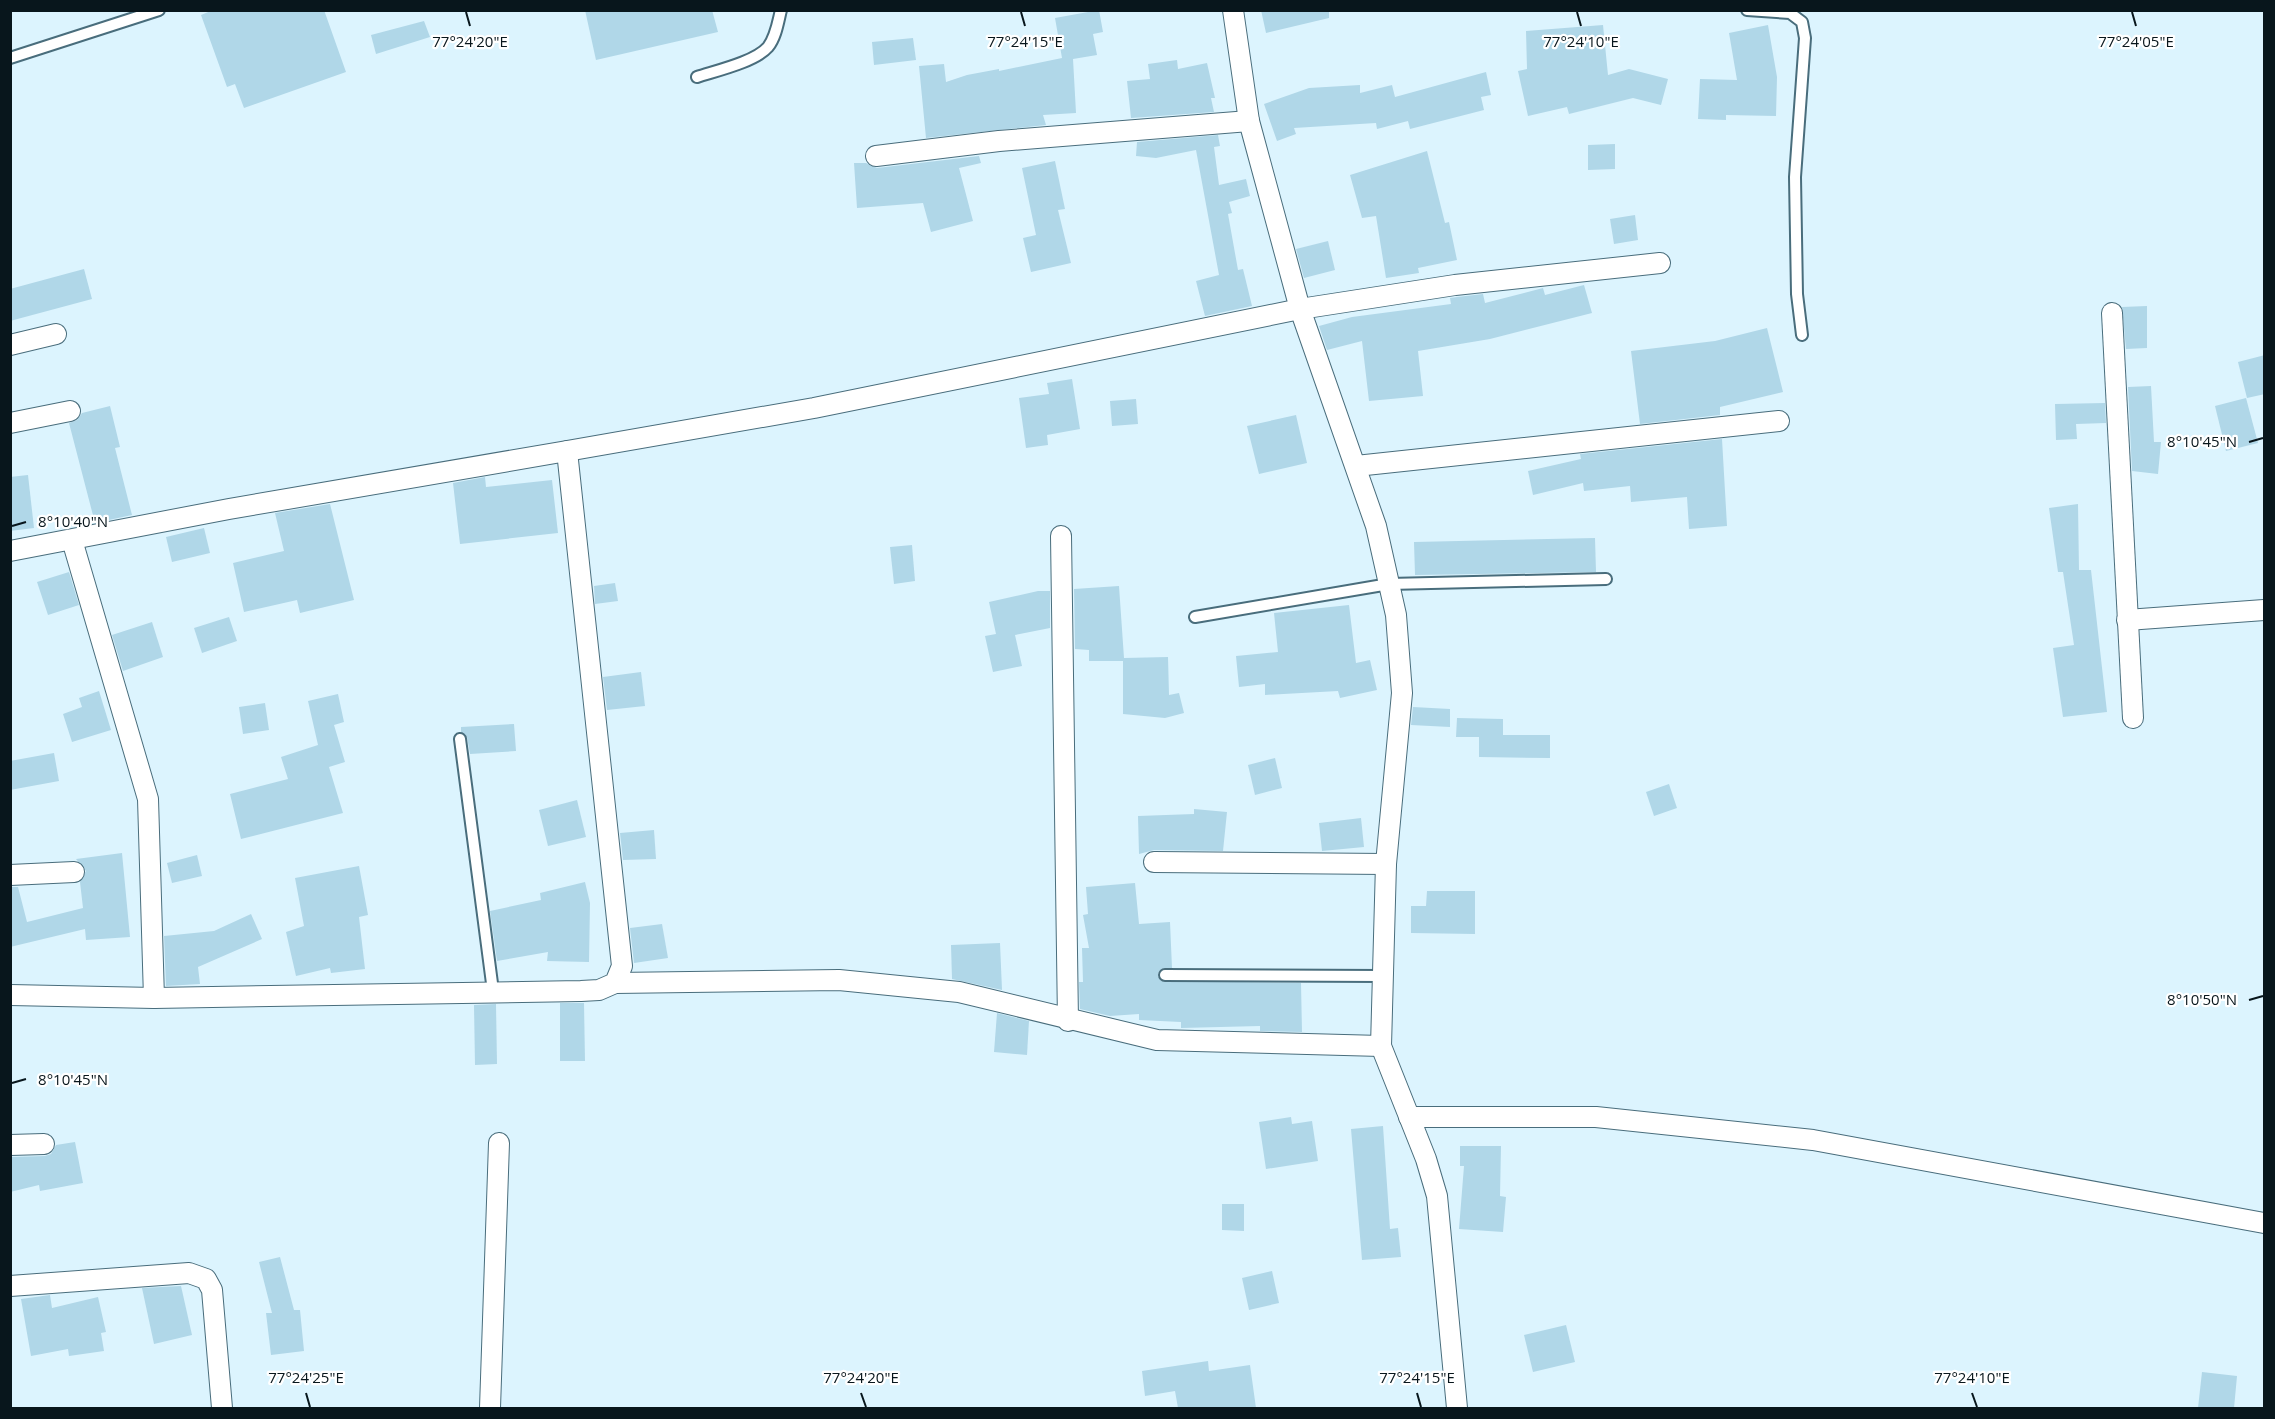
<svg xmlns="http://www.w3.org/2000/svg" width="2275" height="1419" font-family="'Open Sans',sans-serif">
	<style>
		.building { fill: #b0d7e8 }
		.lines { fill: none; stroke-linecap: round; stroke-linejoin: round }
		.service-casing { stroke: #496d7c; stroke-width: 14 }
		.minor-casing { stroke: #496d7c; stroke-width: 22 }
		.service { stroke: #fff; stroke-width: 10 }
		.minor { stroke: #fff; stroke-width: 20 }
		.ticks { fill: none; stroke: #08161c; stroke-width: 2 }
		.ticks-label { font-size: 15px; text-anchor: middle; fill: #08161c; stroke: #fff; stroke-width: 4.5; stroke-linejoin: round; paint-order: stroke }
	</style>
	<rect width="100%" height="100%" fill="#dcf4fe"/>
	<g class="building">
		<path d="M 213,10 L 324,10 L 346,72 L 244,108 L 235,84 L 227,87 L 201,15 Z"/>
		<path d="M 585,10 L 712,10 L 718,32 L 596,60 Z"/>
		<path d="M 1099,10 L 1103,32 L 1093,34 L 1097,55 L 1073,59 L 1076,113 L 1043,115 L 1046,125 L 926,138 L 919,66 L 944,64 L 946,82 L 967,75 L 999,69 L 999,71 L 1062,58 L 1055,18 Z"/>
		<path d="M 1261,10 L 1329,10 L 1329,18 L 1266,33 Z"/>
		<path d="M 424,21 L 430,37 L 376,54 L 371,35 Z"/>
		<path d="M 1603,25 L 1608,75 L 1629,69 L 1668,79 L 1661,105 L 1633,98 L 1569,114 L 1567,107 L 1528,116 L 1518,71 L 1527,69 L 1526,31 Z"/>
		<path d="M 1768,25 L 1777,77 L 1776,116 L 1726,115 L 1726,120 L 1698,119 L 1700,79 L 1737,80 L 1729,33 Z"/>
		<path d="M 913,38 L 916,60 L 874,65 L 872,42 Z"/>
		<path d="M 1177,60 L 1178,69 L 1207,63 L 1215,98 L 1211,98 L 1214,112 L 1131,118 L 1127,81 L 1150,79 L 1148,64 Z"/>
		<path d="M 1486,72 L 1491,95 L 1481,97 L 1484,110 L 1410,129 L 1408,121 L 1377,129 L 1376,123 L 1294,128 L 1296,134 L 1277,141 L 1264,104 L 1309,88 L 1360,85 L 1360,93 L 1392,85 L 1395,97 Z"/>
		<path d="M 1218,135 L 1220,146 L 1214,147 L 1219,185 L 1246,179 L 1250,196 L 1229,202 L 1232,213 L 1228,214 L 1238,270 L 1243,269 L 1252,306 L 1205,316 L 1196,281 L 1219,275 L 1196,150 L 1156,158 L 1136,156 L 1137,142 Z"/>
		<path d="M 1615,144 L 1615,169 L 1588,170 L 1588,145 Z"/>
		<path d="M 1427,151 L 1445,223 L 1449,222 L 1457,260 L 1418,268 L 1419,273 L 1386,278 L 1376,216 L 1362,218 L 1350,175 Z"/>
		<path d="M 979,156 L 981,163 L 959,168 L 973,221 L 931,232 L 923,203 L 857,208 L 854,163 L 866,163 L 877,168 Z"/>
		<path d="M 1055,161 L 1065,209 L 1058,210 L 1071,263 L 1031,272 L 1023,238 L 1036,235 L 1022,168 Z"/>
		<path d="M 1635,215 L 1638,240 L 1614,244 L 1610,219 Z"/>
		<path d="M 1328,241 L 1335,270 L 1304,278 L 1296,249 Z"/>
		<path d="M 84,269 L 92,299 L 10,321 L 10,289 Z"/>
		<path d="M 1584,285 L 1592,313 L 1490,339 L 1418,351 L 1423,396 L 1369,401 L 1362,341 L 1327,350 L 1319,326 L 1352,317 L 1451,304 L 1450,298 L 1457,297 L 1483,294 L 1485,303 L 1543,288 L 1545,295 Z"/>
		<path d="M 2147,306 L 2147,348 L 2126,349 L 2122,307 Z"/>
		<path d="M 1767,328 L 1783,392 L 1720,407 L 1720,415 L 1640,424 L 1631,351 L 1715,341 Z"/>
		<path d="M 2265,355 L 2265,394 L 2247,398 L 2238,362 Z"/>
		<path d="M 1072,379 L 1080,429 L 1047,435 L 1048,445 L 1026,448 L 1019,398 L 1049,394 L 1047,383 Z"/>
		<path d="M 2151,386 L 2154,442 L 2161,442 L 2158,474 L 2132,471 L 2128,387 Z"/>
		<path d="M 2246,398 L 2258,443 L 2226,451 L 2215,406 Z"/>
		<path d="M 1136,399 L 1138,424 L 1112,426 L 1110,401 Z"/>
		<path d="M 2105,403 L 2106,423 L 2076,424 L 2077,439 L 2056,440 L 2055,404 Z"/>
		<path d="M 110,406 L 120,447 L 115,448 L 132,515 L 95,523 L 69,423 L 77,420 L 82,413 Z"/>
		<path d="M 1296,415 L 1307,463 L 1259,474 L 1247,426 Z"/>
		<path d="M 1722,439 L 1727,526 L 1689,529 L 1687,497 L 1631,502 L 1630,486 L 1584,491 L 1583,483 L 1533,495 L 1528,471 L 1581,459 L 1580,454 Z"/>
		<path d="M 28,475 L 34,528 L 10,531 L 10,477 Z"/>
		<path d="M 485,477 L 486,487 L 552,480 L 558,533 L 460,544 L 453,483 Z"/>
		<path d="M 330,504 L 354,600 L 300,613 L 297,600 L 244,612 L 233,563 L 284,551 L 275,513 Z"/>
		<path d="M 2078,504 L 2079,570 L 2091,570 L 2107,712 L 2063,717 L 2053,648 L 2074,645 L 2063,572 L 2058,572 L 2049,508 Z"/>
		<path d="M 204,528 L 210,553 L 172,562 L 166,537 Z"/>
		<path d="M 1595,538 L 1596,572 L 1415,575 L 1414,542 Z"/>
		<path d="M 912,545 L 915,581 L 894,584 L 890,547 Z"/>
		<path d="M 69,572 L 79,605 L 48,615 L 37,582 Z"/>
		<path d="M 615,583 L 618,601 L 595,604 L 594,586 Z"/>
		<path d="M 1119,586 L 1124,658 L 1168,657 L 1169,695 L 1179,693 L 1184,713 L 1165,718 L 1123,714 L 1123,661 L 1089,661 L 1089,650 L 1075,649 L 1074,589 Z"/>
		<path d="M 1038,591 L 1050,591 L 1050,628 L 1015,635 L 1022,666 L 993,672 L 985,636 L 996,634 L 989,602 Z"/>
		<path d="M 1349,605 L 1356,663 L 1370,660 L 1377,690 L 1340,698 L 1338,691 L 1265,695 L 1265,684 L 1239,687 L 1236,656 L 1278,652 L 1274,613 Z"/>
		<path d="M 229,617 L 237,641 L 202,653 L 194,628 Z"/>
		<path d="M 152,622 L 163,657 L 123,671 L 112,635 Z"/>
		<path d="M 641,672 L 645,706 L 607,710 L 603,677 Z"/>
		<path d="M 99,691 L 111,730 L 72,742 L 63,714 L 82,707 L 79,698 Z"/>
		<path d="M 338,694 L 344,722 L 334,725 L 345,762 L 329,767 L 343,813 L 241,839 L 230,794 L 288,779 L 281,757 L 318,745 L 308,701 Z"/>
		<path d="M 265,703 L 269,730 L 243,734 L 239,707 Z"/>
		<path d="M 1413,707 L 1450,709 L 1450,727 L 1411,725 Z"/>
		<path d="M 1457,718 L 1503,719 L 1503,735 L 1550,735 L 1550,758 L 1479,757 L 1479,737 L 1456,737 Z"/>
		<path d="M 514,724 L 516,751 L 470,754 L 467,737 L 461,732 L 461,727 Z"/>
		<path d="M 54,753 L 59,781 L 10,790 L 10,761 Z"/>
		<path d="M 1275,758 L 1282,788 L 1255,795 L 1248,765 Z"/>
		<path d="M 1669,784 L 1677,808 L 1654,816 L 1646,792 Z"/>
		<path d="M 577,800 L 586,837 L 548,846 L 539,810 Z"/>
		<path d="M 1194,809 L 1227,812 L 1223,851 L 1154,850 L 1139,854 L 1138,816 L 1194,814 Z"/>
		<path d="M 1361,818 L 1364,847 L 1322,851 L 1319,823 Z"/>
		<path d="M 654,830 L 656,859 L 623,860 L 620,833 Z"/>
		<path d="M 122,853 L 130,937 L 86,940 L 85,929 L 10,947 L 10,887 L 18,887 L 27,922 L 83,908 L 80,882 L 86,871 L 76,859 Z"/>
		<path d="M 197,855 L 202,876 L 172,883 L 167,863 Z"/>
		<path d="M 359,866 L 368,915 L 359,917 L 365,969 L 331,973 L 330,968 L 296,976 L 286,932 L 304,926 L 295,878 Z"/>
		<path d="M 585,882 L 590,903 L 589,962 L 547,961 L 548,952 L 497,961 L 490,911 L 541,900 L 540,893 Z"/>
		<path d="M 1135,883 L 1139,924 L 1170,922 L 1172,968 L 1159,971 L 1158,976 L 1161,981 L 1301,983 L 1302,1032 L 1260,1031 L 1260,1026 L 1181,1028 L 1181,1022 L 1139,1020 L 1139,1014 L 1110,1016 L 1080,1009 L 1079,982 L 1083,982 L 1082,948 L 1089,948 L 1083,915 L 1088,914 L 1086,887 Z"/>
		<path d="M 1427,891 L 1475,891 L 1475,934 L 1411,933 L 1411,906 L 1426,906 Z"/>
		<path d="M 251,914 L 262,939 L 198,967 L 200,984 L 166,986 L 164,936 L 214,931 Z"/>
		<path d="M 662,924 L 668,958 L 634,963 L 630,928 Z"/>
		<path d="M 1000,943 L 1002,990 L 952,979 L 951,945 Z"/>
		<path d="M 560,1003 L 584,1003 L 585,1061 L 560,1061 Z"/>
		<path d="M 496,1004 L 497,1064 L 475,1065 L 474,1005 Z"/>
		<path d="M 997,1013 L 1029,1021 L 1027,1055 L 994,1052 Z"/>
		<path d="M 1291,1117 L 1292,1124 L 1312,1121 L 1318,1161 L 1266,1169 L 1259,1122 Z"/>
		<path d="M 1383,1126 L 1390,1229 L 1398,1228 L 1401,1257 L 1362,1260 L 1351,1129 Z"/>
		<path d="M 75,1142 L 83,1183 L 40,1191 L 39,1185 L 10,1192 L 10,1157 L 45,1156 L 51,1154 L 56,1145 Z"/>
		<path d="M 1460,1146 L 1501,1146 L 1500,1196 L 1506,1197 L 1503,1232 L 1459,1229 L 1464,1166 L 1460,1166 Z"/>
		<path d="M 1222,1204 L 1244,1204 L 1244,1231 L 1222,1230 Z"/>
		<path d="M 280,1257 L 294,1310 L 300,1310 L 304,1351 L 271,1355 L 266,1313 L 272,1313 L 259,1262 Z"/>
		<path d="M 1272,1271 L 1279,1303 L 1249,1310 L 1242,1278 Z"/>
		<path d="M 181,1286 L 192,1335 L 154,1344 L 142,1288 Z"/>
		<path d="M 50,1295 L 52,1308 L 98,1297 L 106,1332 L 101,1333 L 104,1351 L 69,1356 L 68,1349 L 31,1356 L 21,1299 Z"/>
		<path d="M 1566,1325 L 1575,1362 L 1533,1372 L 1524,1335 Z"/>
		<path d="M 1208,1361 L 1209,1371 L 1250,1365 L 1256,1408 L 1178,1408 L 1175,1391 L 1145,1396 L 1142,1371 Z"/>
		<path d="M 2202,1372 L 2237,1376 L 2234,1408 L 2198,1408 Z"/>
	</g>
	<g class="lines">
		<g class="service-casing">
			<g id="service">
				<path d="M 1747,10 L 1790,13 L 1802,22 L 1805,38 L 1795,177 L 1797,294 L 1802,335"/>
				<path d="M 10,58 L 159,10"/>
				<path d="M 697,77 C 715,71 755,62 768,47 C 776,37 778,22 781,10"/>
				<path d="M 1195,617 L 1389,584 L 1606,579"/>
				<path d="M 460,739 L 493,991"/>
				<path d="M 1165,975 L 1383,976"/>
			</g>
		</g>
		<g class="minor-casing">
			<g id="minor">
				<path d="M 1233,10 L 1249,121 L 1300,309 L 1376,526 L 1396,615 L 1402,693 L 1386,864 L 1381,1046 L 1426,1159 L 1437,1196 L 1457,1408"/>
				<path d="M 876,156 L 999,141 L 1249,121"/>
				<path d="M 2112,313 L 2133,718"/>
				<path d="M 10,345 L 56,334"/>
				<path d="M 10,423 L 70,411"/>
				<path d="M 1356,466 L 1779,421"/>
				<path d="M 1061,536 L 1068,1021"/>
				<path d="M 72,540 L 148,799 L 154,998"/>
				<path d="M 10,551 L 229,509 L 567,451"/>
				<path d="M 2127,620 L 2264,610"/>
				<path d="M 1154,862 L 1386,864"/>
				<path d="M 10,875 L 74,872"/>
				<path d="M 615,983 L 839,980 L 959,992 L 1157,1040 L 1381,1046"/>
				<path d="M 10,995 L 154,998 L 581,991 L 599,990 L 615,983 L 622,966 L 567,451 L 814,408 L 1300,309 L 1455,285 L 1660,263"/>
				<path d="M 1409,1117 L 1596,1117 L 1813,1140 L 2264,1223"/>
				<path d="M 10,1145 L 44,1144"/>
				<path d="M 10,1286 L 189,1273 L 206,1279 L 212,1290 L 222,1408"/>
				<path d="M 490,1408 L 499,1143"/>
			</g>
		</g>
		<use href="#service" class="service"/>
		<use href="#minor" class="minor"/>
	</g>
	<path class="ticks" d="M 466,12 L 470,26M 1021,12 L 1025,26M 1577,12 L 1581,26M 2132,12 L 2136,26M 2249,442 L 2263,438M 12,526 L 26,522M 2249,1000 L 2263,996M 12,1083 L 26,1079M 306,1393 L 310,1407M 861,1393 L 866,1407M 1417,1393 L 1421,1407M 1972,1393 L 1977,1407"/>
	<g class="ticks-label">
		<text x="470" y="47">77°24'20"E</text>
		<text x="1025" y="47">77°24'15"E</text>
		<text x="1581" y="47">77°24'10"E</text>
		<text x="2136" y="47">77°24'05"E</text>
		<text x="2202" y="447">8°10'45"N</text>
		<text x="73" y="527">8°10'40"N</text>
		<text x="2202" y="1005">8°10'50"N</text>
		<text x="73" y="1085">8°10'45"N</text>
		<text x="306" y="1383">77°24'25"E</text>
		<text x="861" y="1383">77°24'20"E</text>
		<text x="1417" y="1383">77°24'15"E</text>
		<text x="1972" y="1383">77°24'10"E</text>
	</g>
	<rect width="2275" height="1419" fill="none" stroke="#08161c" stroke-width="24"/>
</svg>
